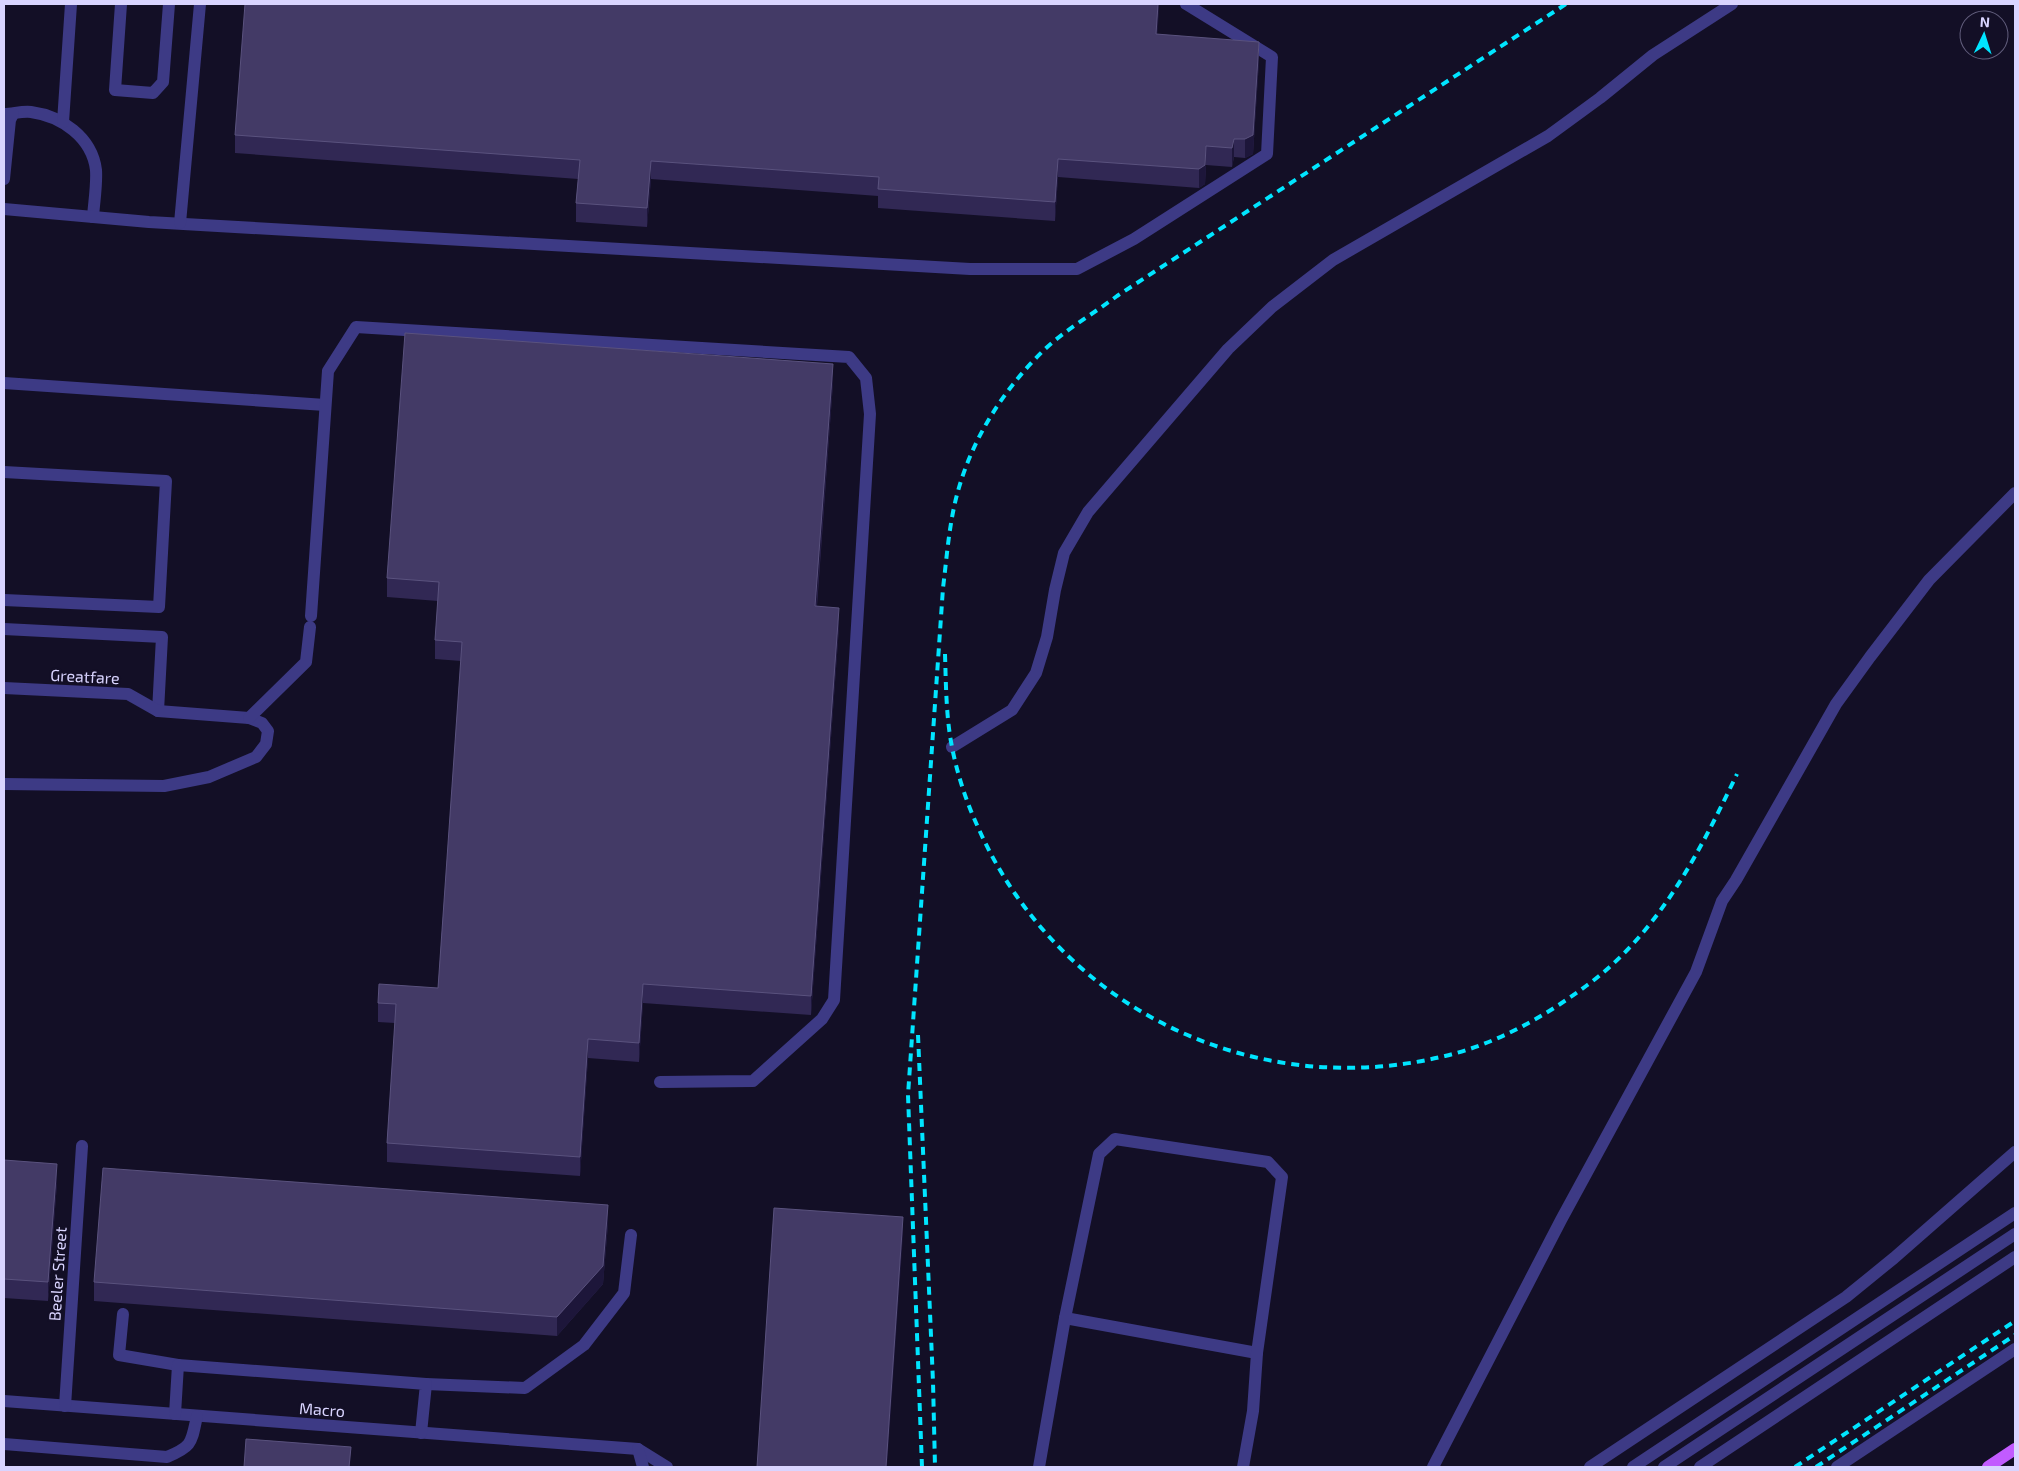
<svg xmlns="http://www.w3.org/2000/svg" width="2019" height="1471" font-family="'Exo 2',sans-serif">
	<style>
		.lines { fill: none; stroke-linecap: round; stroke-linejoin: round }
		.minor { stroke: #3d3a85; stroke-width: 12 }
		.major { stroke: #c25bff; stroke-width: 12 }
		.rail { stroke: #00e5ff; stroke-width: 4; stroke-dasharray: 8 6; stroke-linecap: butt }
		.wall { fill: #312854 }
		.shaded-wall { fill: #1d163a }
		.building { fill: #433a66; stroke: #5a527e }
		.labels { text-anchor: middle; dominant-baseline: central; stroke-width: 4.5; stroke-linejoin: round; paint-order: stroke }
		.street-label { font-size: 16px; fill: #d9d4ff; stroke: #130f26 }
	</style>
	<rect width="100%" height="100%" fill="#130f26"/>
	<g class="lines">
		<g class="minor">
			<path d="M 121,4 L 115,90 L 153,93 L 163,82 L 169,4"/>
			<path d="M 4,114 C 13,114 21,111 31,112 C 61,116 92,137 96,170 C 97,185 94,202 93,217"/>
			<path d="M 63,122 L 71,4"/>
			<path d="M 4,179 L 10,120 L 13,114"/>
			<path d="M 4,209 L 149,222 L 970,269 L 1077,269 L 1134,239 L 1267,154 L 1272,57 L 1186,4"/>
			<path d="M 180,223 L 200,4"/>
			<path d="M 4,383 L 325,405"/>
			<path d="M 4,472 L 166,481 L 159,607 L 4,600"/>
			<path d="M 311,616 L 328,371 L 356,327 L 849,357 L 866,378 L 870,414 L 834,1000 L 822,1019 L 753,1081 L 660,1082"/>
			<path d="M 4,629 L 162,637 L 158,711"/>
			<path d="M 4,688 L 128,694 L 158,711 L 249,718 L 262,723 L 268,731 L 266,744 L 256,757 L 209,777 L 164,786 L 4,784"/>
			<path d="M 249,718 L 306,662 L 310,627"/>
			<path d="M 952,747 L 1012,710 L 1036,673 L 1047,637 L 1055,590 L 1064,553 L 1088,512 L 1228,349 L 1272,307 L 1333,260 L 1548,136 L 1600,98 L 1653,55 L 1732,4"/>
			<path d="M 123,1314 L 119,1355 L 178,1365"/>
			<path d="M 1065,1318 L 1257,1353"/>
			<path d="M 426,1384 L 525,1388 L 584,1345 L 624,1293 L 631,1235"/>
			<path d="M 4,1401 L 638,1449 L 667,1467"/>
			<path d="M 65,1406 L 82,1146"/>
			<path d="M 175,1414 L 178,1365 L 426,1384 L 421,1433"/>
			<path d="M 4,1444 L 167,1457 C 193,1446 191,1443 197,1416"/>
			<path d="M 638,1449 L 643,1467"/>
			<path d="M 1039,1467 L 1065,1318 L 1099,1154 L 1115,1139 L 1268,1162 L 1282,1177 L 1257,1353 L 1253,1411 L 1243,1467"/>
			<path d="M 1433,1467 L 1561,1220 L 1696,972 L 1722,901 L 1736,880 L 1836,704 L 1870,657 L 1929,580 L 2015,493"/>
			<path d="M 1590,1467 L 1846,1297 L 1894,1258 L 2015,1152"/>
			<path d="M 1633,1467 L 2015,1213"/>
			<path d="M 1664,1467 L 2015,1234"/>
			<path d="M 1700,1467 L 2015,1257"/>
			<path d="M 1837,1467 L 2015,1349"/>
		</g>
		<path class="major" d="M 1988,1467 L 2015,1449"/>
		<g class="rail">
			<path d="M 945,654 C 946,685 946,717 952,747 C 957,773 966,801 977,825 C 1056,1007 1253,1103 1445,1056 C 1496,1044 1544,1017 1586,986 C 1659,933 1699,853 1737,774"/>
			<path d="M 918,1035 L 933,1382 L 935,1467"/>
			<path d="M 922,1467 L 908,1095 L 943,588 C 947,556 949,523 958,491 C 973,437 1004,389 1044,350 C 1065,330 1093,314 1117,296 L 1566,4"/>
			<path d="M 1795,1467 L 2015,1321"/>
			<path d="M 1816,1467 L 2015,1335"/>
		</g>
	</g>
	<g class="wall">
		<path d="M 1159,4 L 1157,34 L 1259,61 L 1253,154 L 1245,158 L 1234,157 L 1232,167 L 1206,165 L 1205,184 L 1199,188 L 1058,177 L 1055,221 L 878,208 L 878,196 L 651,179 L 647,227 L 576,222 L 576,203 L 578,179 L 235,153 L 235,135 Z"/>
		<path d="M 833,383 L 817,606 L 839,627 L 811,1015 L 643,1003 L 639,1062 L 588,1058 L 580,1176 L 387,1162 L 387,1143 L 395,1023 L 378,1022 L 378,1003 L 438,988 L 461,661 L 435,659 L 435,640 L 438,601 L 387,597 L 387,578 Z"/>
		<path d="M 4,1160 L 57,1183 L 48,1301 L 4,1298 Z"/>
		<path d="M 608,1224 L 603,1284 L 557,1336 L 94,1301 L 94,1282 Z"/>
	</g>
	<g class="shaded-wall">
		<path d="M 1158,4 L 1159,4 L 1159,12 L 1156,53 L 1156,34 Z"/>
		<path d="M 1259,42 L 1259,61 L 1253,154 L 1245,158 L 1245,139 Z"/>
		<path d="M 1234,139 L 1234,157 L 1232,167 L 1232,148 Z"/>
		<path d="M 1206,146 L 1206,165 L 1205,184 L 1199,188 L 1199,169 Z"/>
		<path d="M 1058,159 L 1058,177 L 1055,221 L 1055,202 Z"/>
		<path d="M 651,161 L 651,179 L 647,227 L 647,208 Z"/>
		<path d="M 833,364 L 833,383 L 815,625 L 815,606 Z"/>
		<path d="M 839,608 L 839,627 L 811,1015 L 811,996 Z"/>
		<path d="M 643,984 L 643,1003 L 639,1062 L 639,1043 Z"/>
		<path d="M 588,1039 L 588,1058 L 580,1176 L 580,1157 Z"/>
		<path d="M 57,1164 L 57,1183 L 48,1301 L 48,1282 Z"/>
		<path d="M 608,1205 L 608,1224 L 603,1284 L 557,1336 L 557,1317 Z"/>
		<path d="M 903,1217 L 903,1236 L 887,1467 L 886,1467 Z"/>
		<path d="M 351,1447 L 350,1467 L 349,1467 Z"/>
	</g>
	<g class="building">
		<path d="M 245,4 L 1158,4 L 1156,34 L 1259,42 L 1253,135 L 1245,139 L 1234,139 L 1232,148 L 1206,146 L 1205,165 L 1199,169 L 1058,159 L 1055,202 L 878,189 L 879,177 L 651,161 L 647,208 L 576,203 L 580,160 L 235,135 Z"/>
		<path d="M 405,333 L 833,364 L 815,606 L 839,608 L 811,996 L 643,984 L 639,1043 L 588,1039 L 580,1157 L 387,1143 L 396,1004 L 378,1003 L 379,984 L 438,988 L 462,642 L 435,640 L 439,582 L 387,578 Z"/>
		<path d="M 4,1160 L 57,1164 L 48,1282 L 4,1279 Z"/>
		<path d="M 103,1168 L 608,1205 L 603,1266 L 557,1317 L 94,1282 Z"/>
		<path d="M 774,1208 L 903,1217 L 886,1467 L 757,1467 Z"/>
		<path d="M 246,1439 L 351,1447 L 349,1467 L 244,1467 Z"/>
	</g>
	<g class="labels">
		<g class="street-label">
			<text transform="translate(85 676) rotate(3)">Greatfare</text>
			<text transform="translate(57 1274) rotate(-86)">Beeler Street</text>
			<text transform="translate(322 1409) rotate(4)">Macro</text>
		</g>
	</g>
	<rect width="2019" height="1471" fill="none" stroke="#d9d4ff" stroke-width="10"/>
	<g transform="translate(1984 35) rotate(4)"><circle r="24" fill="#130f26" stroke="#625e7d"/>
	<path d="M0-4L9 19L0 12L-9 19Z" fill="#00e5ff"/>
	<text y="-8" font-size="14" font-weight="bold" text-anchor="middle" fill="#d9d4ff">N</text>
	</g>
</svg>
